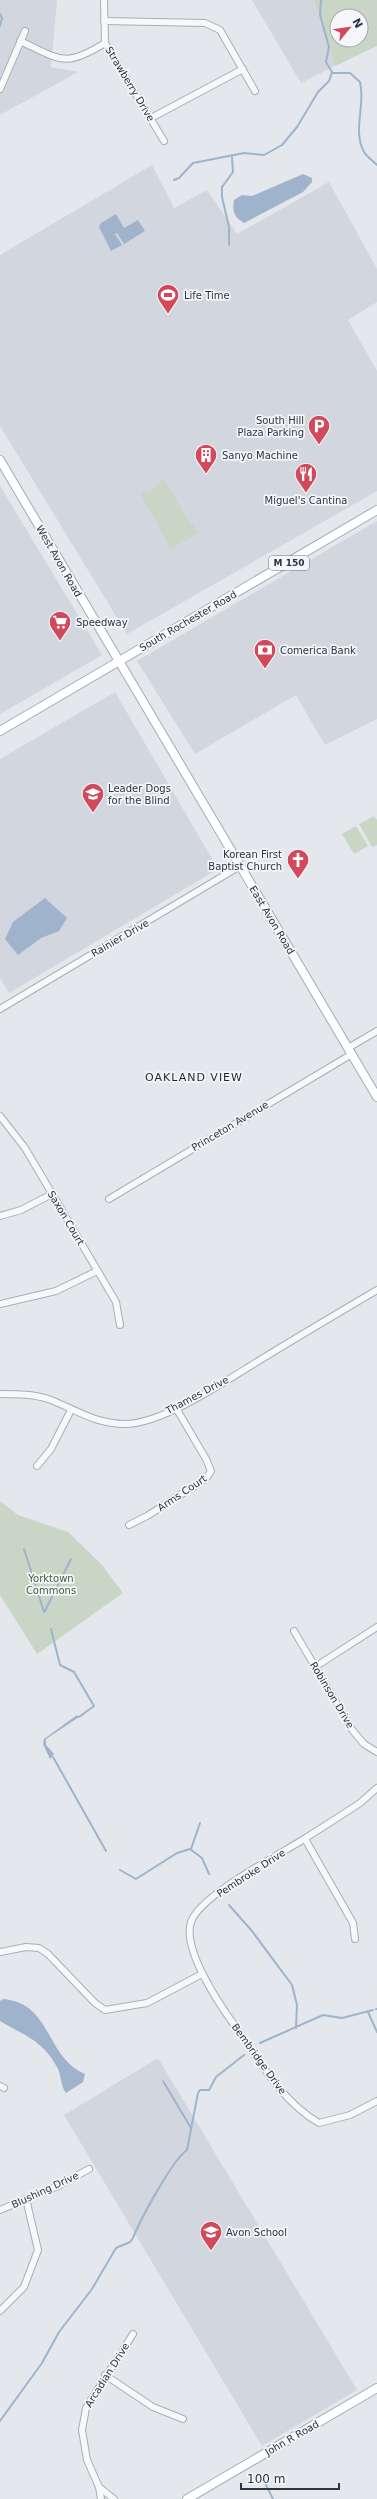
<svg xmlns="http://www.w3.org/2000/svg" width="377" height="2499" font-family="'DejaVu Sans',sans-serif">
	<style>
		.built { fill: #d2d6de }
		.green { fill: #c9d6c5; fill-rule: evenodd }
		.water { fill: #9fb4cc }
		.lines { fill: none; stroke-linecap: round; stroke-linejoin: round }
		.stream { stroke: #9fb4cc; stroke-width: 2 }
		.minor-casing { stroke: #a9aeb7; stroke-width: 8 }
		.major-casing { stroke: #a3abb8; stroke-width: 10 }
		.minor { stroke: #f7f8fa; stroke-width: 6 }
		.major { stroke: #fff; stroke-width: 8 }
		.labels { text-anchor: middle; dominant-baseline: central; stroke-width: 3.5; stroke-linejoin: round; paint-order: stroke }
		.shield { fill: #f4f6f9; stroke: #676e7b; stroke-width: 1 }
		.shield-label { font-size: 9px; font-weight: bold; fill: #2b3445 }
		.street-label { font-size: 10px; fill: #2b3445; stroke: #f4f6f9 }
		.poi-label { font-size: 10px; fill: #2b3445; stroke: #f4f6f9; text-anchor: start }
		.park-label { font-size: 10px; fill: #3f6138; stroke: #f4f6f9 }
		.neighbourhood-label { font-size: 11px; letter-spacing: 1px; fill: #1d2536; stroke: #f4f6f9 }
	</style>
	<rect width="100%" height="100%" fill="#e4e7ec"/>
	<g class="built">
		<path d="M 0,0 L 57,0 L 51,67 L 78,72 L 0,115 Z"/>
		<path d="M 252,0 L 314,0 L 335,66 L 301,83 Z"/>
		<path d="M 152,165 L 174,208 L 207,190 L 237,234 L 329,182 L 377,269 L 377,302 L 348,320 L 377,371 L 377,491 L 127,634 L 0,426 L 0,255 Z"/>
		<path d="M 0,486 L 102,655 L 0,714 Z"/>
		<path d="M 377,521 L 377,719 L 325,745 L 296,695 L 195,754 L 137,661 Z"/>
		<path d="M 115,692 L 218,869 L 9,993 L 0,978 L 0,759 Z"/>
		<path d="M 158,2058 L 357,2390 L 262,2446 L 64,2115 Z"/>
	</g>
	<g class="green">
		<path d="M 314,0 L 377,0 L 377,46 L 335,66 ZM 337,16 L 361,16 L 361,40 L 337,40 Z"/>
		<path d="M 164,479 L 191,525 L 193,524 L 198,533 L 171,549 L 140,493 L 145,490 L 147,493 L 161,484 L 160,481 Z"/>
		<path d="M 374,816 L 377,820 L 377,845 L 372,847 L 359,824 Z"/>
		<path d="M 356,826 L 368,846 L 354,854 L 342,834 Z"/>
		<path d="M 0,1501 L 18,1515 L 68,1532 L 102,1565 L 123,1593 L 37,1654 L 0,1595 Z"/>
	</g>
	<g class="water">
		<path d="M 303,174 L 312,178 L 312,182 L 303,192 L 244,223 C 234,217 232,211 234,200 L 242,195 L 252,196 Z"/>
		<path d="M 116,214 L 124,228 L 138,220 L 145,231 L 124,244 L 117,233 L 115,234 L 122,245 L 111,251 L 99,227 L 101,223 Z"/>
		<path d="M 45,898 L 67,918 L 59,931 L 41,938 L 18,955 L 5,939 L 13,922 Z"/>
		<path d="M 77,1715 L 79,1717 L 46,1739 L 46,1745 L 54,1754 L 50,1759 L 43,1744 L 44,1739 Z"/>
		<path d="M 3,1999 C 52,2003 45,2057 85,2074 L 83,2082 L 66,2093 C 60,2085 62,2076 57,2067 C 42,2040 25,2036 0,2021 L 0,2001 Z"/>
	</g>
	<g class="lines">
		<g class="stream">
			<path d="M 0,14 L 2,18 L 0,26"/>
			<path d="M 332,73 L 350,73 L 360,82 C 366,105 352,130 364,152 C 367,157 373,161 377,165"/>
			<path d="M 174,180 L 179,178 L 193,163 L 244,153 L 264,155 L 282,145 L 297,127 L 318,92 L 329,81 L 332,72 L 326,62 L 329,47 L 320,15 L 321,0"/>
			<path d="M 229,245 L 229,227 L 222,197 L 222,187 L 233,172 L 232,157"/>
			<path d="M 24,1549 L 44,1612"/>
			<path d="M 45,1611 L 71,1559"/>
			<path d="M 51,1629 L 60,1665 L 74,1672 L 94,1706 L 79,1717"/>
			<path d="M 53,1757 L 106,1851"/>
			<path d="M 191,1849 L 200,1823"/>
			<path d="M 120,1870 L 136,1879 L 177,1853 L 190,1849 L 202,1858 L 209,1874"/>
			<path d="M 229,1905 L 252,1931 L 292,1985 L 297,2005 L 296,2028"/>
			<path d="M 376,2009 L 377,2009"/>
			<path d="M 368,2012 L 377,2032"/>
			<path d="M 260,2043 L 323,2015 L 342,2018 L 373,2010"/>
			<path d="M 163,2081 L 191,2128"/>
			<path d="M 0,2421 L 42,2363 L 59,2332 L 92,2289 L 116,2248 L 130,2242 L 133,2238 C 140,2220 173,2159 187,2150 L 198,2093 L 200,2090 L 209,2090 L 216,2077 L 244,2055"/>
			<path d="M 265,2483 L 273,2499"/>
		</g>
		<g class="minor-casing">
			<g id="minor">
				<path d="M 104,0 L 105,43 L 164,141"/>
				<path d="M 104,21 L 205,23 L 220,30 L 255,91"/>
				<path d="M 20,41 C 61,60 65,68 105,43"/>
				<path d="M 0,89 L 25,31"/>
				<path d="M 151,118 L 243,69"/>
				<path d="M 0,1009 L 240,866"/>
				<path d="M 348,1048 L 377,1031"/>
				<path d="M 0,1116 L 25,1148 L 116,1302 L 120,1325"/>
				<path d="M 109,1199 L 352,1054"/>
				<path d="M 0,1216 L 21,1210 L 52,1194"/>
				<path d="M 0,1304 L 56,1291 L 97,1271"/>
				<path d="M 0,1394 C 17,1394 35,1394 51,1400 C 76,1410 96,1424 125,1424 C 163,1424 227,1380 260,1360 C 299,1336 338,1313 377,1290"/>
				<path d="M 37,1466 L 51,1449 L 71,1410"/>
				<path d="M 129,1525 L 147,1516 L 199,1483 L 207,1477 L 211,1471 L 206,1459 L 176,1408"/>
				<path d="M 294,1631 L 353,1731 L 364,1744 L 377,1752"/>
				<path d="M 315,1667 L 377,1627"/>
				<path d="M 377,1788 L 360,1803 C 342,1815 323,1827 304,1839 C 279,1855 200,1895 191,1922 C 182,1949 219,2004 235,2026 C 259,2060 281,2101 319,2123 L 350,2115 L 377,2101"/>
				<path d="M 305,1839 L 353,1923 L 355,1939"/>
				<path d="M 0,1952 L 26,1947 L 39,1948 L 48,1954 L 95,2003 L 105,2010 L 147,2003 L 202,1974"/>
				<path d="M 0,2086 L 4,2088"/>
				<path d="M 0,2210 L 56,2187 L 89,2169"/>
				<path d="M 0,2311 L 24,2287 L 38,2250 L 26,2199"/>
				<path d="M 105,2375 L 153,2407 L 183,2419"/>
				<path d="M 99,2487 L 114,2499"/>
				<path d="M 101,2499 L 99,2487 L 87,2460 L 82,2430 L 86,2408 L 133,2334"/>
			</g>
		</g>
		<g class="major-casing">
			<g id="major">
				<path d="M 0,460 L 377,1097"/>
				<path d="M 0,731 L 377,510"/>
				<path d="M 187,2499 L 377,2388"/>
			</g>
		</g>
		<use href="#minor" class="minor"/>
		<use href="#major" class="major"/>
	</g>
	<defs>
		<g id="stadium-pin" transform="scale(1.15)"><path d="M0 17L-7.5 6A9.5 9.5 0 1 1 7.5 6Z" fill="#d1495b" stroke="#f4f6f9"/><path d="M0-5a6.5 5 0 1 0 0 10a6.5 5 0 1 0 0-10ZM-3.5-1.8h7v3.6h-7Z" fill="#fff"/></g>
		<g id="parking-pin" transform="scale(1.15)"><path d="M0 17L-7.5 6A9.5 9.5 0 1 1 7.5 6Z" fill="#d1495b" stroke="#f4f6f9"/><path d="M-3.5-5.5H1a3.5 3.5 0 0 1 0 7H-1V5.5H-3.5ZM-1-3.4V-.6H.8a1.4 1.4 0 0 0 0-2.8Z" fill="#fff"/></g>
		<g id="building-pin" transform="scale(1.15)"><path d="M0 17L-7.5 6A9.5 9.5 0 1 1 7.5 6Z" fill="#d1495b" stroke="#f4f6f9"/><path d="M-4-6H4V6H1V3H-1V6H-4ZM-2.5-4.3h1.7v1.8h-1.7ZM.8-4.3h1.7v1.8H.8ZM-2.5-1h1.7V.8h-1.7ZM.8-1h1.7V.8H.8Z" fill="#fff"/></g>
		<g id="restaurant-pin" transform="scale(1.15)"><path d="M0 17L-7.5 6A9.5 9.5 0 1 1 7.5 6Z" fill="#d1495b" stroke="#f4f6f9"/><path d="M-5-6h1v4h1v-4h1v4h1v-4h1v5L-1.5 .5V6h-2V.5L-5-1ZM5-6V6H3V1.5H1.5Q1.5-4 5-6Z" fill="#fff"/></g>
		<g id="supermarket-pin" transform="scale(1.15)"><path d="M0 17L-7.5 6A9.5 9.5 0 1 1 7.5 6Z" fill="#d1495b" stroke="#f4f6f9"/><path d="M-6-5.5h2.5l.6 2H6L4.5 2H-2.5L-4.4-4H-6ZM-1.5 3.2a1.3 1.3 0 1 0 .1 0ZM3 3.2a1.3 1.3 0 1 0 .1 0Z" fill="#fff"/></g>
		<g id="bank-pin" transform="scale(1.15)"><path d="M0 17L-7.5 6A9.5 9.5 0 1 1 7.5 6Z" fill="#d1495b" stroke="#f4f6f9"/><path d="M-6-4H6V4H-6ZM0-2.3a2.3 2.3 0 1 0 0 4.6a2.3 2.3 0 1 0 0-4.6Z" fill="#fff"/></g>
		<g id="school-pin" transform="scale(1.15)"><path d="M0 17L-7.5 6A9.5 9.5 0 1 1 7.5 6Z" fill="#d1495b" stroke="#f4f6f9"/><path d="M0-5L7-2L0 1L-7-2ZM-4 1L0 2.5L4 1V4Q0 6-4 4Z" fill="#fff"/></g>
		<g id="church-pin" transform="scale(1.15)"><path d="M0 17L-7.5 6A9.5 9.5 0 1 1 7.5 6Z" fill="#d1495b" stroke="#f4f6f9"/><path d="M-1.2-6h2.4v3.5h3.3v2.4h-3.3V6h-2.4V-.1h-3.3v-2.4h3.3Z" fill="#fff"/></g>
	</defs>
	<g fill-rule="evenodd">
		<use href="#stadium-pin" x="168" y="295"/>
		<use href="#parking-pin" x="319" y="426"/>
		<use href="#building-pin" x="206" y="455"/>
		<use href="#restaurant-pin" x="306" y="474"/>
		<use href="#supermarket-pin" x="60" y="622"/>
		<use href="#bank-pin" x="265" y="650"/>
		<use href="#school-pin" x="93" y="794"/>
		<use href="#church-pin" x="298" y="860"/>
		<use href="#school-pin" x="211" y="2232"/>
	</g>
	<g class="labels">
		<rect class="shield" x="269" y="556" width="40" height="14" rx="3"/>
		<g class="shield-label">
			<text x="289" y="563">M 150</text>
		</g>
		<g class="street-label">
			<text transform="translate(130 84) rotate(59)">Strawberry Drive</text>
			<text transform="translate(59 561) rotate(60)">West Avon Road</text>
			<text transform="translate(188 621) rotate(-30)">South Rochester Road</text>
			<text transform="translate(272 920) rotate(59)">East Avon Road</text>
			<text transform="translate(120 938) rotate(-30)">Rainier Drive</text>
			<text transform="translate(230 1126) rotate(-31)">Princeton Avenue</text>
			<text transform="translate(66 1218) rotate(59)">Saxon Court</text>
			<text transform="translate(197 1395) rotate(-28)">Thames Drive</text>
			<text transform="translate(182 1493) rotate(-34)">Arms Court</text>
			<text transform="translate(332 1695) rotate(59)">Robinson Drive</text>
			<text transform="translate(251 1873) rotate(-33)">Pembroke Drive</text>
			<text transform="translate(259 2059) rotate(54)">Bembridge Drive</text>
			<text transform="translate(45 2190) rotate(-25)">Blushing Drive</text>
			<text transform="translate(107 2375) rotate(-58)">Arcadian Drive</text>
			<text transform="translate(292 2438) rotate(-30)">John R Road</text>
		</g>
		<g class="poi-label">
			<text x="184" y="295">Life Time</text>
			<text x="304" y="420" text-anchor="end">South Hill<tspan x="304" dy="12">Plaza Parking</tspan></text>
			<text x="222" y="455">Sanyo Machine</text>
			<text x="306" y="500" text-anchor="middle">Miguel's Cantina</text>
			<text x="76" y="622">Speedway</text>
			<text x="280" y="650">Comerica Bank</text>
			<text x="108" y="788">Leader Dogs<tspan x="108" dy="12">for the Blind</tspan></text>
			<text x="282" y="854" text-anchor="end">Korean First<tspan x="282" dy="12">Baptist Church</tspan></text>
			<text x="226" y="2232">Avon School</text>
		</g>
		<g class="park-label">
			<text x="51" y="1578">Yorktown<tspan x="51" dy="12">Commons</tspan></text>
		</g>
		<g class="neighbourhood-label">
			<text x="194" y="1077">OAKLAND VIEW</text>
		</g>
	</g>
	<g transform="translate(349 28) rotate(61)"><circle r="19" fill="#f4f6f9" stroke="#a4a8b1"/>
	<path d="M0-3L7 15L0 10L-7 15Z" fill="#d1495b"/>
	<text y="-6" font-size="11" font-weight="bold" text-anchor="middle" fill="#2b3445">N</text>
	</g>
	<path d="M241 2483v6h98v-6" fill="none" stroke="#2b3445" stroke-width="2"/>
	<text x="247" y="2483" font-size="12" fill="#2b3445" stroke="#f4f6f9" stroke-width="3" paint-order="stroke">100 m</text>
</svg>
